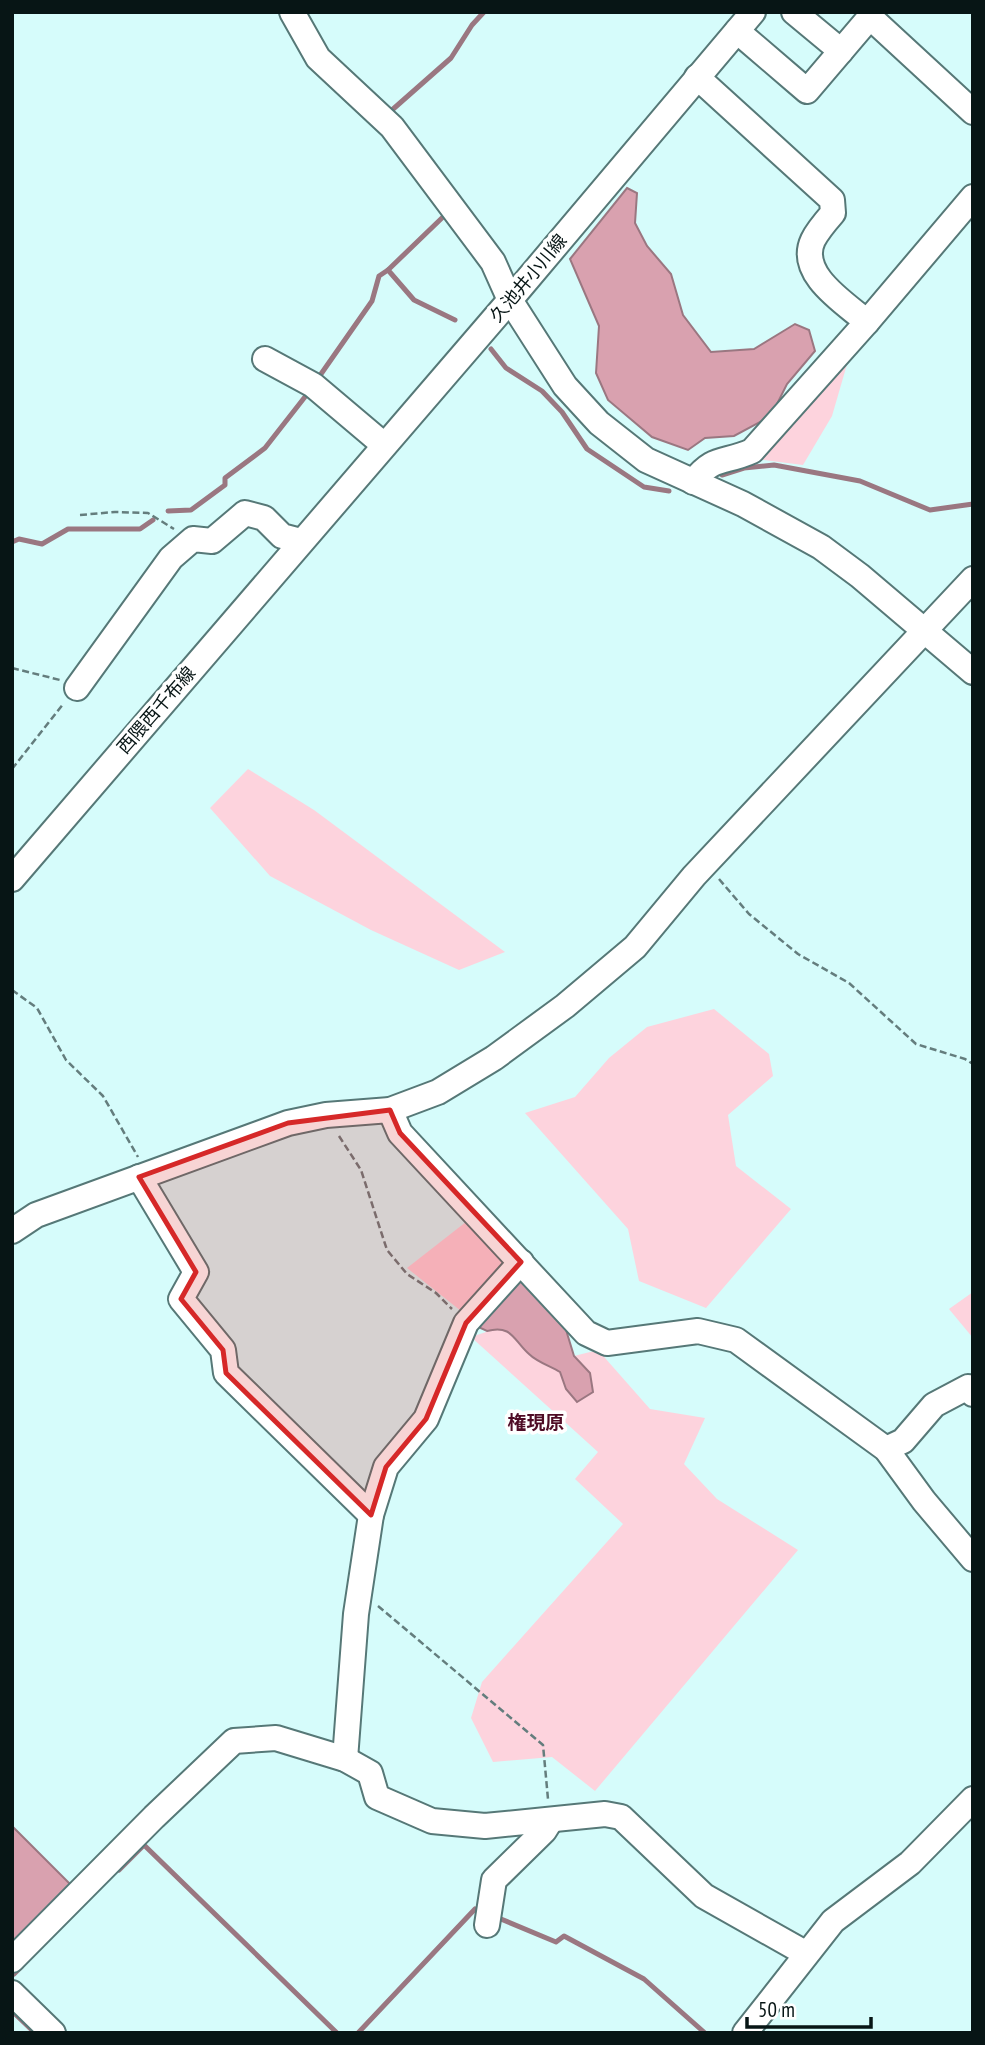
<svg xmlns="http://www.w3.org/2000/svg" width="985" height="2045" font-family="'PT Sans Narrow','Noto Sans JP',sans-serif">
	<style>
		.green { fill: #fdd3dd }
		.water { fill: #d9a1af; stroke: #9a7781; stroke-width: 2 }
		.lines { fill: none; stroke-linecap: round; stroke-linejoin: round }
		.stream { stroke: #9a7781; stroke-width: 5 }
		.minor-casing { stroke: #567877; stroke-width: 28 }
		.path { stroke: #647d7d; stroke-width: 2.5; stroke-dasharray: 7 3.5; stroke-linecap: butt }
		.minor { stroke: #fff; stroke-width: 24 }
		.marked { fill: #d62828; fill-opacity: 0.2; stroke: #d62828; stroke-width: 5; stroke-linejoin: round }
		.labels { text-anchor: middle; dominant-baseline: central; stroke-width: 7; stroke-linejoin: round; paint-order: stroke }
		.street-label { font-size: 18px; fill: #071515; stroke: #fff }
		.neighbourhood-label { font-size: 19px; font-weight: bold; fill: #4f0c26; stroke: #fff }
	</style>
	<rect width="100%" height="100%" fill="#d6fcfb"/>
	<g class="green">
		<path d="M 850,354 L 832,416 L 803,465 L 757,459 Z"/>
		<path d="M 248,769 L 314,810 L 505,952 L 459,970 L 371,930 L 270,876 L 210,808 Z"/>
		<path d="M 714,1009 L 769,1054 L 773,1076 L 728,1115 L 736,1166 L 791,1209 L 706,1308 L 639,1281 L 628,1229 L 525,1113 L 575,1097 L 609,1058 L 647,1027 Z"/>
		<path d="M 471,1218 L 511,1265 L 461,1311 L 407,1268 Z"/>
		<path d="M 973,1292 L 973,1338 L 949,1309 Z"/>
		<path d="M 495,1329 L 510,1332 L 530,1356 L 560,1372 L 566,1389 L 590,1373 L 574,1356 L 598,1350 L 650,1409 L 705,1418 L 684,1464 L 717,1499 L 798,1550 L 595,1791 L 552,1757 L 493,1762 L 471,1718 L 482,1682 L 623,1524 L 575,1479 L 598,1452 L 471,1337 Z"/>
	</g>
	<g class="water">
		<path d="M 627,188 L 637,193 L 635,223 L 647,246 L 671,274 L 683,315 L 711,352 L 754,349 L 795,324 L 809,330 L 815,351 L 787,384 L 771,416 L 734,436 L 705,438 L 688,450 L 652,437 L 608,400 L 596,373 L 599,326 L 570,259 Z"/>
		<path d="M 520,1277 L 563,1320 L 574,1356 L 590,1373 L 593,1392 L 577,1402 L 566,1389 L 560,1372 C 550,1366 537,1362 529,1354 C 514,1341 512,1324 487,1331 L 476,1326 Z"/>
		<path d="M 12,1826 L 70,1884 L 12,1942 Z"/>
	</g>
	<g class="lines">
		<g class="stream">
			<path d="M 392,110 L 451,58 L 472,25 L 484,12"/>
			<path d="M 444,216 L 388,270 L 414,300 L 455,320"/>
			<path d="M 491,349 L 506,368 L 542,391 L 562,412 L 587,449 L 644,487 L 669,491"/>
			<path d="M 321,374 L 372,301 L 379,276 L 388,270"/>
			<path d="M 722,475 L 744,468 L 774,465 L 860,481 L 930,510 L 973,504"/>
			<path d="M 168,511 L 191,510 L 225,485 L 225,478 L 265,448 L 308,393"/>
			<path d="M 12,542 L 19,539 L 42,544 L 68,529 L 140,529 L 153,520"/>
			<path d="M 119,1870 L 144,1845 L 337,2033"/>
			<path d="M 496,1917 L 556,1942 L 564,1936 L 644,1979 L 705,2033"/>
			<path d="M 14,1974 L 22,1966"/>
			<path d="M 12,2011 L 35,2033"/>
			<path d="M 358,2033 L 475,1909"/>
		</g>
		<g class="minor-casing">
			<g id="minor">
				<path d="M 292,12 L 318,58 L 392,127 L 493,262 L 510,300 L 565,386 L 599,423 L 646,460 L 743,504 L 821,547 L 860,576 L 973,672"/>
				<path d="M 794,12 L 841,51"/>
				<path d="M 737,31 L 807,91 L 870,17 L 973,112"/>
				<path d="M 697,77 L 832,200 L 833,213 C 826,221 818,230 813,240 C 797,274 845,303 867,322"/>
				<path d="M 265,359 L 313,385 L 384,445"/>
				<path d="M 693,482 C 714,455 723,464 752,451 L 867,322 L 973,197"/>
				<path d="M 77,688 L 171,558 L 193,539 L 212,541 L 245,513 L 264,518 L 282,536 L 301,541"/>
				<path d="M 12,879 L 510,300 L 753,12"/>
				<path d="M 390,1110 L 400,1133 L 586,1333 L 607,1343 L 698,1331 L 736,1340 L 886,1449 L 924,1501 L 973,1559"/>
				<path d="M 139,1177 L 196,1272 L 181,1299 L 223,1350 L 226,1373 L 371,1515"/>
				<path d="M 12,1231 L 36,1215 L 288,1123 L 326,1115 L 390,1110 L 438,1092 L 494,1058 L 565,1006 L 635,947 L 694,876 L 973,579"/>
				<path d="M 886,1449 L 903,1441 L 934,1405 L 968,1387 L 973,1394"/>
				<path d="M 345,1759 L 356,1614 L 371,1515 L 386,1467 L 426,1419 L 466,1323 L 521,1262"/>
				<path d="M 487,1925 L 494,1880 L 544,1831 L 551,1820"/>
				<path d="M 12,1960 L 154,1817 L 234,1741 L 276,1738 L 345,1759 L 370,1773 L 377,1797 L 432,1821 L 485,1826 L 605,1814 L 621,1817 L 704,1896 L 805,1953"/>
				<path d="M 12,1993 L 53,2033"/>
				<path d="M 745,2033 L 833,1921 L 910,1863 L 973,1799"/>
			</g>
		</g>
		<g class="path">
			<path d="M 80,515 L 115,512 L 148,513 L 174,529"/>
			<path d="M 12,668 L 60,680"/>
			<path d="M 12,769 L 64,703"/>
			<path d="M 719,879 L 749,914 L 798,954 L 849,983 L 916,1044 L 965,1059 L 973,1064"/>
			<path d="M 12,990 L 37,1008 L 66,1060 L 103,1096 L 138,1157"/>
			<path d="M 339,1136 L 361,1170 L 387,1250 L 407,1274 L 436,1293 L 452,1309"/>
			<path d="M 378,1606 L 543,1745 L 548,1799"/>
		</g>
		<use href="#minor" class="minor"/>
	</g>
	<path class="marked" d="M 390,1110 L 400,1133 L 521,1262 L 466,1323 L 426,1419 L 386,1467 L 371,1515 L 226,1373 L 223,1350 L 181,1299 L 196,1272 L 139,1177 L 288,1123 Z"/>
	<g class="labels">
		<g class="street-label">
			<text transform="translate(528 278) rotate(-50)">久池井小川線</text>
			<text transform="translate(156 710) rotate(-49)">西隈西千布線</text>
		</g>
		<g class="neighbourhood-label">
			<text x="536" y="1422">権現原</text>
		</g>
	</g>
	<rect width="985" height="2045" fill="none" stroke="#071515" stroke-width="28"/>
	<path d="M747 2017v10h124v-10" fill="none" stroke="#071515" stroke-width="3.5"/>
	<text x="758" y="2017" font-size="21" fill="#071515" stroke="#ffffff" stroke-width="5" paint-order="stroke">50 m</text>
</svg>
